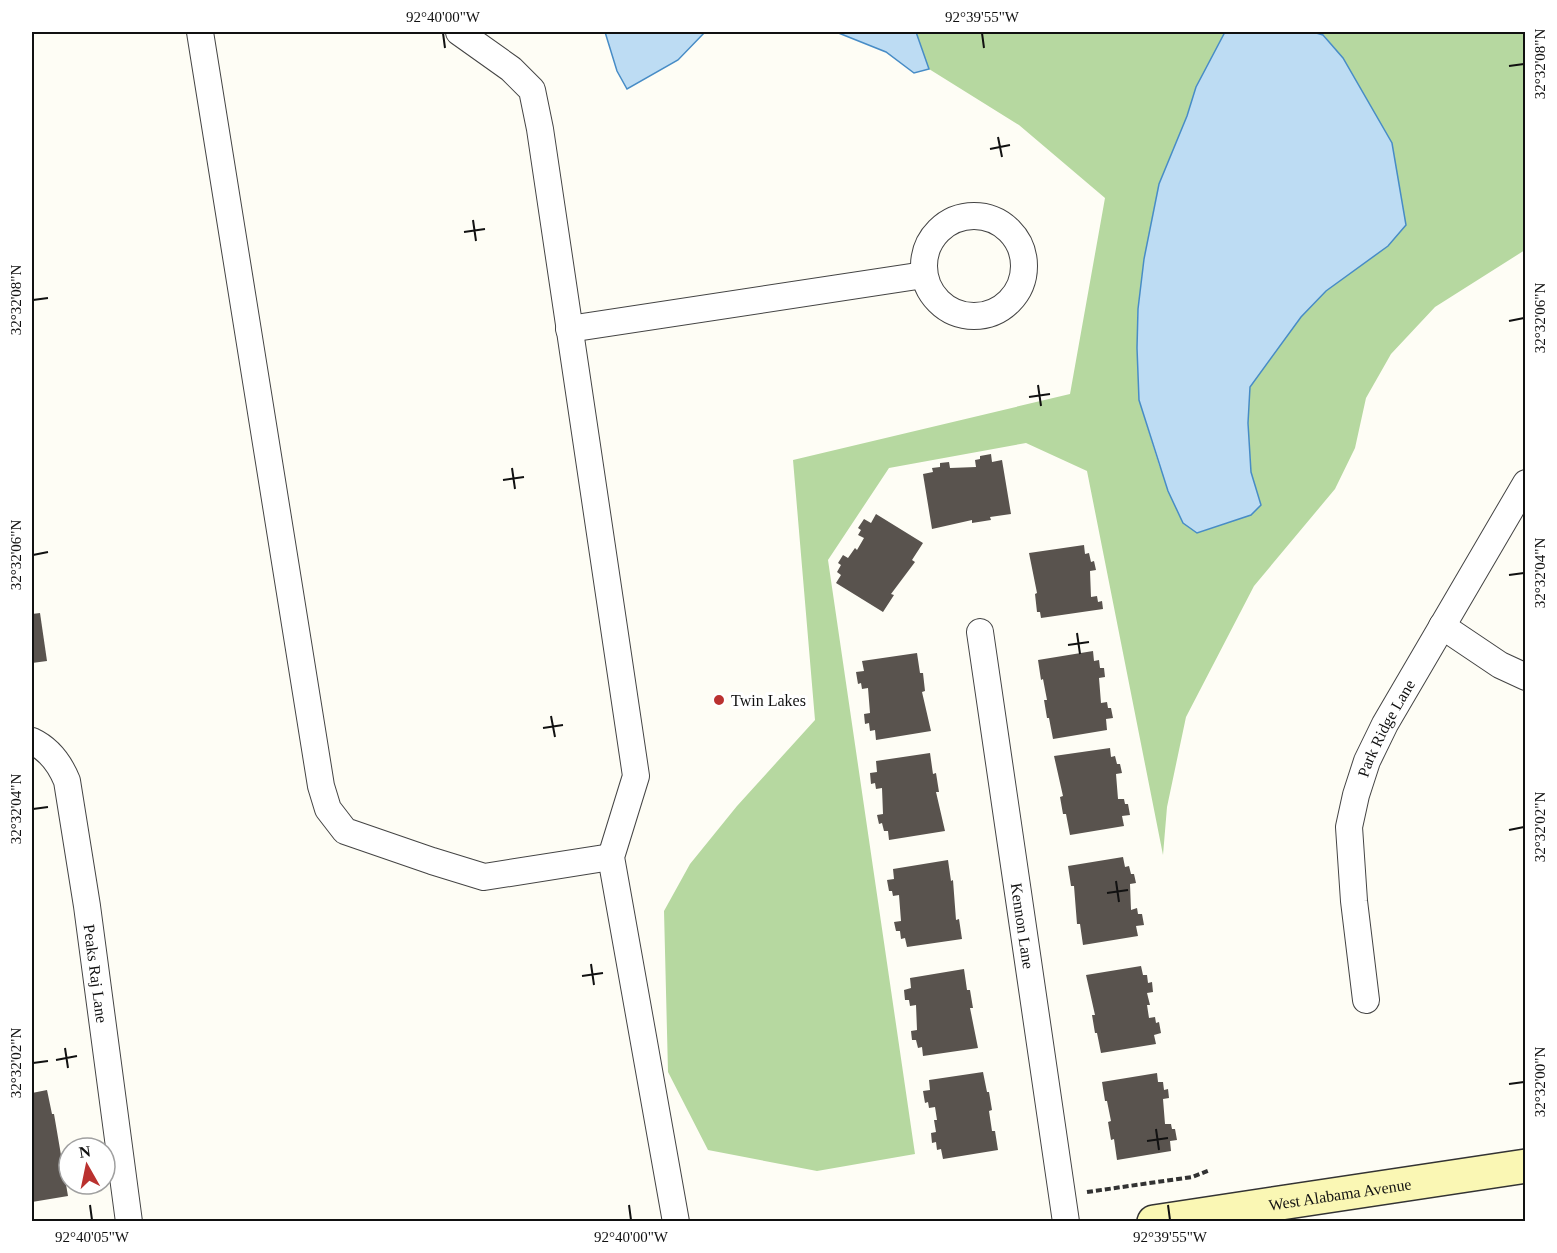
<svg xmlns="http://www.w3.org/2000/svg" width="1557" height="1253" font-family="Georgia,serif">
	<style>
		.forest { fill: #b6d8a0 }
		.water { fill: #bddcf3; stroke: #478cc6; stroke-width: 1.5 }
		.building { fill: #59534e }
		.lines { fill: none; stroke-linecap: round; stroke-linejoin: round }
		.street-casing { stroke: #444; stroke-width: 28 }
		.secondary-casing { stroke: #333; stroke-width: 36 }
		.path { stroke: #333; stroke-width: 4; stroke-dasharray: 6 3; stroke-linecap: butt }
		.street { stroke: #fff; stroke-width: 26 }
		.secondary { stroke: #faf7b4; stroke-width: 33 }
		.ticks { fill: none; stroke: #111; stroke-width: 2 }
		.poi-dot { fill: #ba312f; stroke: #fff; stroke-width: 2 }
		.labels { text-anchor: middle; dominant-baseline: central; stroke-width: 6; stroke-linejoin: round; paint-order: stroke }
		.poi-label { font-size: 16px; fill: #111; stroke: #fff; text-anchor: start }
		.street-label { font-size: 16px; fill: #111; stroke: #fff }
		.neatline { fill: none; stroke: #111; stroke-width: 2 }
		.ticks-label { font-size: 15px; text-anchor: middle; fill: #111 }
	</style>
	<rect width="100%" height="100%" fill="#fefdf5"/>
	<path class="forest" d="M 916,32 L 1225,32 L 1196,87 L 1187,116 L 1159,184 L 1144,259 L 1138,309 L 1137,348 L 1139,400 L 1159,465 L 1183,523 L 1261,505 L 1251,472 L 1248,422 L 1250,387 L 1301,317 L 1326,291 L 1388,246 L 1392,143 L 1343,58 L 1324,35 L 1313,32 L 1525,32 L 1525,250 L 1435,307 L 1391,354 L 1366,398 L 1355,448 L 1335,489 L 1254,586 L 1186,717 L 1167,807 L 1163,855 L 1087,471 L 1026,443 L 889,468 L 828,560 L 915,1154 L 817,1171 L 708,1150 L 668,1072 L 664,911 L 690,864 L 737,806 L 815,720 L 793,460 L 1070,394 L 1105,198 L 1019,125 L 929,69 Z"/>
	<g class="water">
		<path d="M 605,32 L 705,32 L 678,60 L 627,89 L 617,71 Z"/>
		<path d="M 836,32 L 916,32 L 929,69 L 914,73 L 886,52 Z"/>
		<path d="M 1225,32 L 1313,32 L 1323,35 L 1343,58 L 1392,143 L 1406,225 L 1388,246 L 1326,291 L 1301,317 L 1250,387 L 1248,423 L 1251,472 L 1261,505 L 1251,515 L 1197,533 L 1183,523 L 1168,491 L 1139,400 L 1137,348 L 1138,309 L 1144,259 L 1159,184 L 1187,116 L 1196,87 Z"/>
	</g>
	<g class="building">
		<path d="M 991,454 L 992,462 L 1002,460 L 1011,514 L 990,517 L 991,520 L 972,523 L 972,520 L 932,529 L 923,474 L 933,472 L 932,468 L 940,467 L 940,463 L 949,462 L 950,468 L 976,467 L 975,460 L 980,459 L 980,456 Z"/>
		<path d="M 876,514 L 923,543 L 912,560 L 915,562 L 891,594 L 894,595 L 883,612 L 836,583 L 841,575 L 837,572 L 841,565 L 838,563 L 843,555 L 848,558 L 855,548 L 857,550 L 864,538 L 858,535 L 861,530 L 858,528 L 864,519 L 871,523 Z"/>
		<path d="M 1084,545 L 1085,554 L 1089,553 L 1091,562 L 1094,561 L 1096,570 L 1090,571 L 1091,597 L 1097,596 L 1098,602 L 1102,601 L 1103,609 L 1041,618 L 1040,612 L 1037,612 L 1035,594 L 1037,593 L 1029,553 Z"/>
		<path d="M 40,613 L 47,661 L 32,663 L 32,614 Z"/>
		<path d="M 1093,651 L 1094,661 L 1099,660 L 1100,668 L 1104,668 L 1105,677 L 1099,678 L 1101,703 L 1107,702 L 1108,708 L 1111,708 L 1113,718 L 1106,719 L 1107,730 L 1053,739 L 1049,718 L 1047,718 L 1044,700 L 1047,700 L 1043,679 L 1041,680 L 1038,660 Z"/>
		<path d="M 917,653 L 920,673 L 923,673 L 925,691 L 922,692 L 931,731 L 876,740 L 875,730 L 870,731 L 869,723 L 865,724 L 864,714 L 870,713 L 868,688 L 862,689 L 861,683 L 858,684 L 856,672 L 864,671 L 862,661 Z"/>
		<path d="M 1110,748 L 1111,757 L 1115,756 L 1117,764 L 1120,764 L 1122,773 L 1116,774 L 1118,799 L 1124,799 L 1125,804 L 1128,804 L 1130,815 L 1122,816 L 1124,826 L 1070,835 L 1066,814 L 1063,814 L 1060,797 L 1063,796 L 1054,756 Z"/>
		<path d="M 930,753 L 933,774 L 936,773 L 939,792 L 936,792 L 945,831 L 889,840 L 888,831 L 884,831 L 882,823 L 879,824 L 877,815 L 883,814 L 882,788 L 876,789 L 875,783 L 871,784 L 870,773 L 877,772 L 876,761 Z"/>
		<path d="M 1123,857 L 1125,867 L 1129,866 L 1131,874 L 1134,874 L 1136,883 L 1130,884 L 1131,910 L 1137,908 L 1138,914 L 1142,914 L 1144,925 L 1136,926 L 1138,936 L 1083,945 L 1080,924 L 1077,924 L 1074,886 L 1071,886 L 1068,866 Z"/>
		<path d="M 948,860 L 951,881 L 953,880 L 956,920 L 959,919 L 962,939 L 907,947 L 905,938 L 901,939 L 900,931 L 896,931 L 894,922 L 901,921 L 899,895 L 893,896 L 892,891 L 889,891 L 887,880 L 894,879 L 893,869 Z"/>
		<path d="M 1141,966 L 1143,975 L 1147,975 L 1148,983 L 1152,982 L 1153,992 L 1147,993 L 1150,1005 L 1147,1005 L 1149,1018 L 1155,1017 L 1156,1023 L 1159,1022 L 1161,1033 L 1154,1035 L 1156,1044 L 1101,1053 L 1097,1033 L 1095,1033 L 1092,1015 L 1095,1015 L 1086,975 Z"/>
		<path d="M 964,969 L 967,990 L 970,990 L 973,1008 L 970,1008 L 978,1048 L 923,1056 L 922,1047 L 918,1048 L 916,1040 L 912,1040 L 911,1031 L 917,1030 L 916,1005 L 910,1006 L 909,1000 L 905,1000 L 904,990 L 911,988 L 910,978 Z"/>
		<path d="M 983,1072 L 987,1092 L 989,1092 L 992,1110 L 989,1111 L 992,1131 L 995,1131 L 998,1150 L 943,1159 L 941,1149 L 937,1150 L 936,1142 L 932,1143 L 931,1133 L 936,1132 L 934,1120 L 937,1120 L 935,1107 L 929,1108 L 928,1102 L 925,1103 L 923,1091 L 930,1090 L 929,1080 Z"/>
		<path d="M 1157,1073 L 1158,1082 L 1163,1082 L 1164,1090 L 1168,1089 L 1169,1098 L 1163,1099 L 1165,1124 L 1171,1124 L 1172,1129 L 1175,1129 L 1177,1140 L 1170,1141 L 1171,1151 L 1117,1160 L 1114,1139 L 1111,1140 L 1108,1122 L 1111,1121 L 1107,1101 L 1105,1101 L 1102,1082 Z"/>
		<path d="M 47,1090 L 52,1114 L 54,1114 L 68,1196 L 32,1202 L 32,1093 Z"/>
	</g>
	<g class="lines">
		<g class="street-casing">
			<g id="street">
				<path d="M 200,32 L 321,786 L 328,809 L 345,831 L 432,861 L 484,877 L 611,857"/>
				<path d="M 459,32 L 511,69 L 532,90 L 540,129 L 636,776 L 611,857 L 676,1222"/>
				<circle cx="974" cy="266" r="50"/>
				<path d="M 569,329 L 924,275"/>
				<path d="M 1442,626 L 1500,665 L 1526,677"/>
				<path id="s1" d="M 980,632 L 1066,1222"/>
				<path id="s2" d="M 32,741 C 49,749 60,764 67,781 L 87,906 L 129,1222"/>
				<path id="s3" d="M 1366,1000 L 1354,901 L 1349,827 L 1356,795 L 1367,761 L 1385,724 L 1526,483"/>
			</g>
		</g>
		<g class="secondary-casing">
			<g id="secondary">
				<path id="s4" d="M 1154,1222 L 1526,1166"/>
			</g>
		</g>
		<path class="path" d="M 1087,1192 L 1192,1177 L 1210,1170"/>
		<use href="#street" class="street"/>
		<use href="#secondary" class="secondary"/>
	</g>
	<path class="ticks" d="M 443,33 L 445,48M 982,33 L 984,48M 1509,66 L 1524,64M 998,137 L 1002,157M 990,149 L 1010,145M 473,220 L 476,241M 464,232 L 485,229M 33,300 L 48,298M 1509,321 L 1524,318M 1038,385 L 1041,406M 1029,397 L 1050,394M 512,468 L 515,489M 503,480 L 524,477M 33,555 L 48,552M 1509,575 L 1524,573M 1077,633 L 1080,654M 1068,645 L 1089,642M 551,716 L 555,737M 543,728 L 563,725M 33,809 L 48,807M 1509,830 L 1524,827M 1116,881 L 1119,902M 1107,893 L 1128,890M 591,964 L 594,985M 582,976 L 603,973M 65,1048 L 68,1068M 56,1060 L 77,1056M 33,1063 L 48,1061M 1509,1084 L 1524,1082M 1156,1129 L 1159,1150M 1147,1141 L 1168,1138M 90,1205 L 92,1220M 629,1205 L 631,1220M 1168,1205 L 1170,1220"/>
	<circle class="poi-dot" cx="719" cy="700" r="6"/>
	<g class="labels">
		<g class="poi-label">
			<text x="731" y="700">Twin Lakes</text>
		</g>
		<g class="street-label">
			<text stroke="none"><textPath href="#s3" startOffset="280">Park Ridge Lane</textPath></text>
			<text stroke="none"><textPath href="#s1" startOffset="297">Kennon Lane</textPath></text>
			<text stroke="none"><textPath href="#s2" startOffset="249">Peaks Raj Lane</textPath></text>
			<text stroke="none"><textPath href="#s4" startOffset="188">West Alabama Avenue</textPath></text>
		</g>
	</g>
	<rect width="1557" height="1253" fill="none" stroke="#ffffff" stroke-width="66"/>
	<g transform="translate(87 1166) rotate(351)"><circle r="28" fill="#ffffff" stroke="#a0a0a0" stroke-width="1.5"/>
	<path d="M0-4.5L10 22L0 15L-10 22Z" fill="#ba312f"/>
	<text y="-9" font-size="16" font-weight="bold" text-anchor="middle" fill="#111111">N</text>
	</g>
	<rect x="33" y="33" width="1491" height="1187" class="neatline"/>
	<g class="ticks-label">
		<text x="443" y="22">92°40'00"W</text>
		<text x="982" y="22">92°39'55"W</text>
		<text transform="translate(1540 64) rotate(-90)" y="5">32°32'08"N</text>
		<text transform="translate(16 300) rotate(-90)" y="5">32°32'08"N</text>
		<text transform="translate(1540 318) rotate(-90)" y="5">32°32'06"N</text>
		<text transform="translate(16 555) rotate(-90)" y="5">32°32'06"N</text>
		<text transform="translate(1540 573) rotate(-90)" y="5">32°32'04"N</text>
		<text transform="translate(16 809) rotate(-90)" y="5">32°32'04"N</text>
		<text transform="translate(1540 827) rotate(-90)" y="5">32°32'02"N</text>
		<text transform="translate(16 1063) rotate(-90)" y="5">32°32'02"N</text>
		<text transform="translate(1540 1082) rotate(-90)" y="5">32°32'00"N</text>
		<text x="92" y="1242">92°40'05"W</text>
		<text x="631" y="1242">92°40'00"W</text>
		<text x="1170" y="1242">92°39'55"W</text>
	</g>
</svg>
